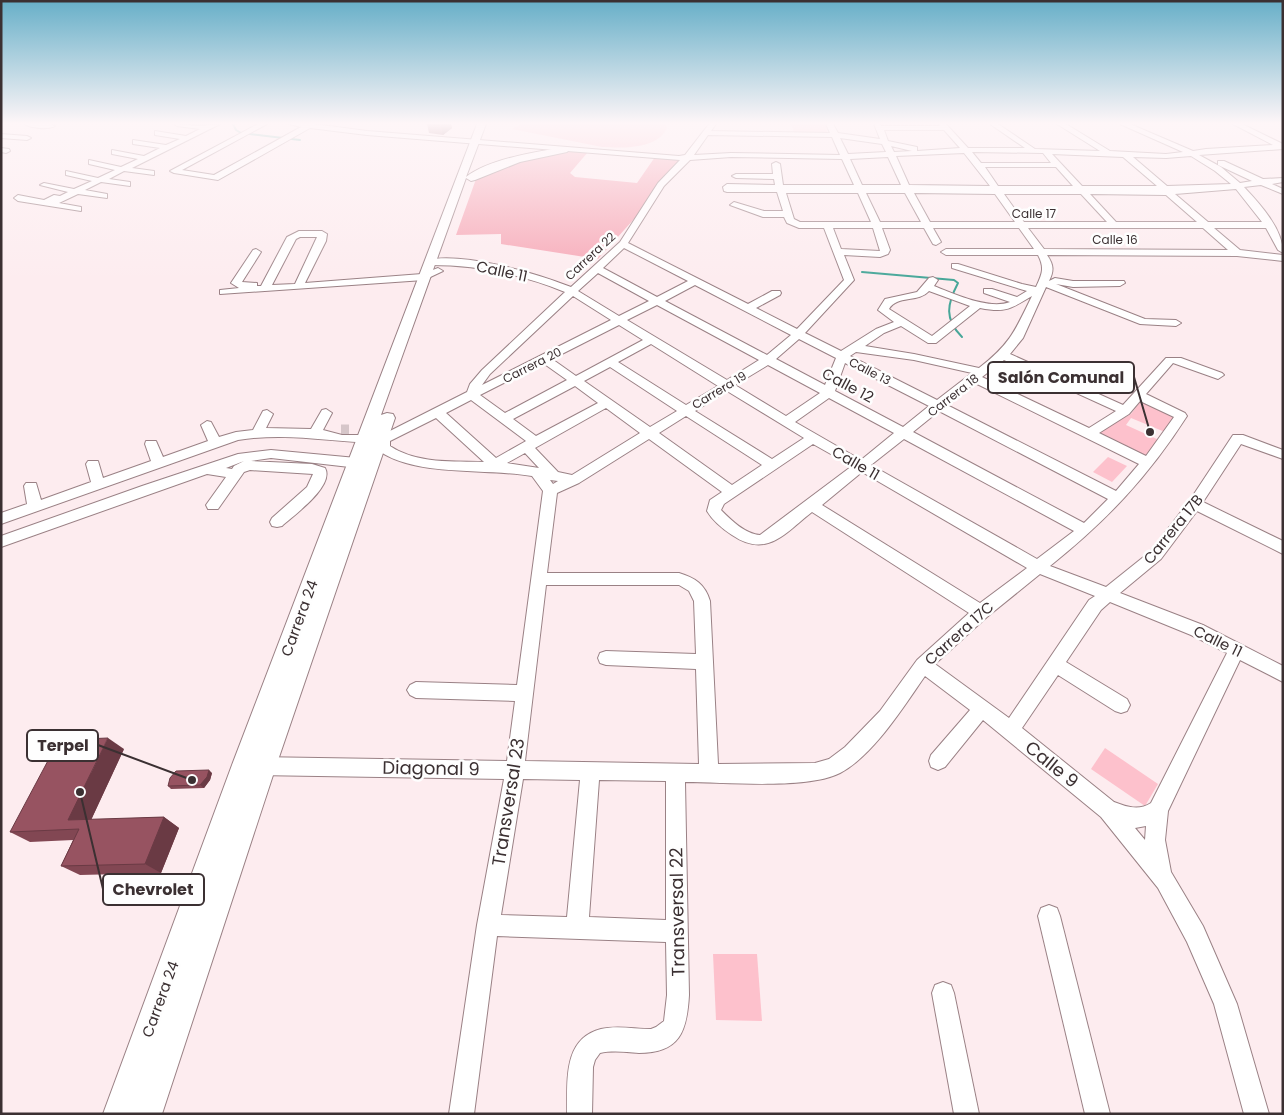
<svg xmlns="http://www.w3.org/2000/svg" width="1284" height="1115" font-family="Poppins,sans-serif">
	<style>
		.green { fill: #fdc1cc }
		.forest { fill: #f6a9b7 }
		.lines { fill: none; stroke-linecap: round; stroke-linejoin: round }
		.stream { stroke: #47a799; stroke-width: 2 }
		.minor-tunnel { stroke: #d6c6c9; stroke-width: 13; stroke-dasharray: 13 7; stroke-linecap: butt }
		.minor-casing { stroke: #9a8185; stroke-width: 2 }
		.major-casing { stroke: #9a8185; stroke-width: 2 }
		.minor { fill: #fff; fill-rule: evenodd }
		.major { fill: #fff; fill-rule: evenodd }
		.wall { fill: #824753 }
		.shaded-wall { fill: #6a3a44 }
		.building { fill: #975361; stroke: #6a3a44 }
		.labels { text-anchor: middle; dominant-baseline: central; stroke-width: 5; stroke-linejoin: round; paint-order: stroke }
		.far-street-label { font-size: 12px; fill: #3b3032; stroke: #fefefe }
		.street-label { font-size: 15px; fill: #3b3032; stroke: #fefefe }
		.near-street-label { font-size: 18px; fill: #3b3032; stroke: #fefefe }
		.leader { fill: none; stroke: #3b3032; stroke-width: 2 }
		.callout-dot { fill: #3b3032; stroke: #fefefe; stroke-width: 2 }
		.callout { fill: #fefefe; stroke: #3b3032; stroke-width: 2 }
		.callout-label { font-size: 16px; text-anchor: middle; font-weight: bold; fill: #3b3032 }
	</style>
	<rect width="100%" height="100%" fill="#fdecef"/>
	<g class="green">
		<path d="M 521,124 L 666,124 L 667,128 C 657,150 621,148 602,147 L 512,129 Z"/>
		<path d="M 791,124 L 826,124 L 827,133 L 794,133 Z"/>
		<path d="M 1143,398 L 1176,416 L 1165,432 L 1131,418 L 1126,425 L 1159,440 L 1147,456 L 1143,456 L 1096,433 L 1131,414 Z"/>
		<path d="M 1108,457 L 1127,466 L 1112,482 L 1093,472 Z"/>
		<path d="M 1105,748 L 1158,784 L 1145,806 L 1091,769 Z"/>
		<path d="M 713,954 L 757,954 L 762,1021 L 716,1020 Z"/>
	</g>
	<path class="forest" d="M 570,152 L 588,152 L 570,173 L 575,177 L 637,183 L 655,157 L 682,160 L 643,209 L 598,259 L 501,244 L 501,234 L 456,235 L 476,179 C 504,162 537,154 570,152 Z"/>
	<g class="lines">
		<g class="stream">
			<path d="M 233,124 L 236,130 L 241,133 L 300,140"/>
			<path d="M 862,272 L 954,280 L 958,283 C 947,304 944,319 962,337"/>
		</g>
		<path class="minor-tunnel" d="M 341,431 L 349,431"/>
		<g class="minor-casing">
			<g id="minor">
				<path d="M 24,124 L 50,124 L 55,126 C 48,130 31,128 24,124 Z"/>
				<path d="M 174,124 C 183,124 201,127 207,125 C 212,125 215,124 220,124 L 132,168 L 154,171 L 154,175 L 124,171 L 109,179 L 130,182 L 130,186 L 101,182 L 85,190 L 107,194 L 107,198 L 78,194 L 59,203 L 81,207 L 81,211 L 18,201 L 14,198 L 18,195 L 44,200 L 54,195 L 60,196 L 68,192 L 40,185 L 44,183 L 74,189 L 92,181 L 66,175 L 66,171 L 98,178 L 115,170 L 89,164 L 89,160 L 121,167 L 138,159 L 112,154 L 112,150 L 144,156 L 160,148 L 133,144 L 133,140 L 166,145 L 180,139 L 155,135 L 155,131 L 186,136 L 200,129 L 177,126 Z"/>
				<path d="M 258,124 L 267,124 L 182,170 L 214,175 L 301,127 L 289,124 L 314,124 L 367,131 L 679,156 L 685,155 L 709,124 L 716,124 L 711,131 L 830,133 L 826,124 L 833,124 L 838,133 L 880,139 L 874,124 L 880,124 L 881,126 L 940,126 L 939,124 L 946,124 L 968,148 L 1025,148 L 990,124 L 998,124 L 1035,149 L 1100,151 L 1057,124 L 1066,124 L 1110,151 L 1166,154 L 1183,152 L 1120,124 L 1130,124 L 1193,151 L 1206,149 L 1273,145 L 1233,124 L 1242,124 L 1283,144 L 1283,149 L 1199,155 L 1221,167 L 1240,183 L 1252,181 L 1218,165 L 1218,161 L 1224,161 L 1263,179 L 1283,178 L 1283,182 L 1272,184 L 1283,189 L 1283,194 L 1261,185 L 1244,187 C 1260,204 1283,229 1283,253 L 1278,250 L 1266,228 L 1214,228 L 1240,250 L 1283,255 L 1283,261 L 1237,256 L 1047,255 C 1054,265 1054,271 1049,281 L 1055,278 L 1073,281 L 1124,281 L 1125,283 L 1120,286 L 1073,287 L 1056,284 L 1145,319 L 1176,320 L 1181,323 L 1176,326 L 1140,324 L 1046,287 L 1023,338 L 1010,354 L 1123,405 L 1166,358 L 1181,358 L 1222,373 L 1224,375 L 1218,379 L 1173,363 L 1146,394 L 1185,413 L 1187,416 C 1148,477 1107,520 1050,566 L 1106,587 L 1151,551 L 1190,500 L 1233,435 L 1243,435 L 1283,450 L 1283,459 L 1241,444 L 1203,502 L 1283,541 L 1283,554 L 1197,511 L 1161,559 L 1120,593 L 1203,625 L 1283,666 L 1283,682 L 1240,660 L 1168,811 L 1165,840 L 1171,872 L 1203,926 L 1237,1004 L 1269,1114 L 1244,1114 L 1214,1004 L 1187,942 L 1158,888 L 1101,817 L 983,720 L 945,767 L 938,770 L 931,767 L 929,761 L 931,755 L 970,710 L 925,676 C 904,706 873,756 840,773 C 806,790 725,782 685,782 L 689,995 C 687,1031 680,1053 639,1053 C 626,1052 613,1050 600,1053 L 595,1060 L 593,1067 L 592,1114 L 567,1114 C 568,1082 562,1039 601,1029 C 616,1025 635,1029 651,1029 L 656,1027 L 664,1021 L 667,995 L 666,942 L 497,936 L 474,1114 L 449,1114 L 477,925 L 504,779 L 256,775 L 249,772 L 247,766 L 249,760 L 256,757 L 507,761 L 515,701 L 416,698 L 410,695 L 407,690 L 410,685 L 416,682 L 517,685 L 543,491 L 532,476 C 486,468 417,477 379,451 L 378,443 C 328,442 288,432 238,440 L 1,524 L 1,513 L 27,504 L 24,486 L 26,483 L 36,483 L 41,500 L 91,482 L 86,464 L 88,461 L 98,461 L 103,478 L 151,461 L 145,444 L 146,441 L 156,441 L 163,457 L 208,441 L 201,425 L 207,421 L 211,422 L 219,437 L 236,432 L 253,430 L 263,411 L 267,410 L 273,414 L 266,428 L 311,429 L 322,410 L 326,409 L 332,413 L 323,430 L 342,435 L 382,435 L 467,392 L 470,384 L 482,370 L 565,292 C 521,274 478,265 430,265 L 425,262 L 427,260 C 464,252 536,273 571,287 L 620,242 L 658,183 L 680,160 L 367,135 L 310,128 L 218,180 L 174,173 L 170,171 ZM 884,130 L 944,130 L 960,148 L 917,151 L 917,147 L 888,141 ZM 708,135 L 832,137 L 840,155 L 731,153 L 694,155 ZM 840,138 L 882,144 L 886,152 L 848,154 ZM 891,146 L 912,151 L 894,152 ZM 972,152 L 1043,153 L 1051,163 L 981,163 ZM 964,153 L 990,186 L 909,185 L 896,156 ZM 1052,154 L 1123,157 L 1157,186 L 1082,186 ZM 1191,156 L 1215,171 L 1231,184 L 1167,186 L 1133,157 L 1166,158 ZM 731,157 L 842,159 L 854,185 L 783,185 L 780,164 L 776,162 L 772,164 L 773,174 L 736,174 L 732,176 L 736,178 L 774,179 L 775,185 L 727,184 L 723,187 L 724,191 L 727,192 L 777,192 L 783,211 L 764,211 L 734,202 L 730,205 L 763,217 L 784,217 L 787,223 L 799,228 L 824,228 L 844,280 L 797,329 L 756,308 L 780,295 L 781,293 L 780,291 L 772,291 L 748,304 L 628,243 L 664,186 L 690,160 ZM 888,157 L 901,185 L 862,185 L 850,159 ZM 985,167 L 1056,167 L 1073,186 L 998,186 ZM 1236,189 L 1262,222 L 1208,222 L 1175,194 ZM 786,193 L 858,193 L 871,222 L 800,222 L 794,219 ZM 866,193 L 905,193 L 921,222 L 880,222 ZM 914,193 L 995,194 L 1015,222 L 930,222 ZM 1004,194 L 1081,194 L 1107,222 L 1024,222 ZM 1090,194 L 1166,195 L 1197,222 L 1116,222 ZM 833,228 L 873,228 L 880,251 L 841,249 ZM 882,228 L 924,228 L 933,244 L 936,245 L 941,242 L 933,228 L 1019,228 L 1034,249 L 946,249 L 941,252 L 946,255 L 1038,255 C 1045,268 1042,274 1036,287 L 1022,284 L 958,264 L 952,264 L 952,268 L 1027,291 L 1017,297 L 992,289 L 984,289 L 984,293 L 1010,302 C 989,310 954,294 934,286 L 938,280 L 933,277 L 929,278 L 917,292 L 885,299 L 878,310 L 894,322 L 876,329 L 841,351 L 805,333 L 854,280 L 844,255 L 880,257 L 888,254 L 890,250 ZM 1028,228 L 1203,228 L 1228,250 L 1044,249 ZM 624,248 L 688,281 L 657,297 L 603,268 ZM 598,273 L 649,301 L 619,316 L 578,291 ZM 695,285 L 791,335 L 767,355 L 665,301 ZM 929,291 L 970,306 L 932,336 L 889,309 C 897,295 918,303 929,291 ZM 573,296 L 611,320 L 482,385 L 490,374 ZM 1032,296 C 1015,331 1010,344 979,368 L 914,354 L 865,346 L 884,333 L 901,326 L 928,343 L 936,343 L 980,308 C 1006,313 1010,309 1032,296 ZM 657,305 L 759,360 L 727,380 L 627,320 ZM 619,325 L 643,340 L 576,376 L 552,359 ZM 799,339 L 836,358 L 825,385 L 776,359 ZM 651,344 L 718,386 L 686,405 L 618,362 ZM 856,352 L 914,360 L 972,373 L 937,400 L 850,356 ZM 1004,360 L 1116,411 L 1089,428 L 982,377 ZM 543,363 L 567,380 L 505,413 L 480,395 ZM 845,363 L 929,406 L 903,427 L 835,391 ZM 768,365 L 820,393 L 786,416 L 735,385 ZM 610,367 L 677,411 L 650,427 L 584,381 ZM 975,383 L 1139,464 L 1116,491 L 947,405 ZM 575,386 L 598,403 L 536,436 L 513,419 ZM 727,391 L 804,438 L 772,459 L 695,411 ZM 829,398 L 894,433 L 861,460 L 795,422 ZM 471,400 L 526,441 L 496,458 L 446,413 ZM 1140,401 L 1174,417 L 1146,456 L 1099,433 L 1129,414 ZM 606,408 L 640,433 L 572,475 L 558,472 L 535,448 ZM 939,411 L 1108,499 L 1084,523 L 913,432 ZM 686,416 L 762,465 L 732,485 L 659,433 ZM 436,418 L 484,462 C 454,461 417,464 390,446 L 390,441 ZM 649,439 L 722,492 L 710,500 L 707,511 C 713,521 723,529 732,535 C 767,559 785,533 812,512 L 969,613 L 917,660 L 880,711 L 845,747 L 829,759 L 815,763 L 718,764 L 710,601 C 705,584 695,578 679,573 L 547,573 L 557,493 L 579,483 ZM 904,439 L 1074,531 L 1037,559 L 871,465 ZM 813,444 L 852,466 L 760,535 C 745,534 731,520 721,510 L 724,504 ZM 525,453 L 539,468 L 507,463 ZM 862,472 L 1027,568 L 980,603 L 822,505 ZM 550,480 L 558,481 L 553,484 ZM 1040,574 L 1095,596 L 1089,600 L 1009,718 L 935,664 L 987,617 ZM 546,585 L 679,585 L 689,591 L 694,601 L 696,654 L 606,651 L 600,653 L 598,658 L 600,663 L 606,665 L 696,669 L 699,764 L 525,761 ZM 1110,602 L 1191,635 L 1227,653 L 1151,803 C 1139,811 1127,807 1114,802 L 1022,728 L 1058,675 L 1115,711 L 1121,713 L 1127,711 L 1130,705 L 1127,699 L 1066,662 L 1101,610 ZM 523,779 L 580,780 L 567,917 L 501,915 ZM 599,780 L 666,781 L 666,920 L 589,917 ZM 1146,826 L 1145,840 L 1135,828 Z"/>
				<path d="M 1,134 L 27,136 L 31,138 L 27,140 L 1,138 Z"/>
				<path d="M 1,148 L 9,149 L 10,151 L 6,153 L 1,152 Z"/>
				<path d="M 299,231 L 322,231 L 327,234 L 326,241 L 305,283 L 422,274 L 438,268 L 443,271 L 424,280 L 220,294 L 220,290 L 239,288 L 231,283 L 253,250 L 256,249 L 261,252 L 242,282 L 257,283 L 257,286 L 261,286 L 287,237 ZM 300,237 L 317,237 L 295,284 L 272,285 L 296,239 Z"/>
				<path d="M 271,450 L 367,459 L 372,461 L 374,464 L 372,467 L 367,469 L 271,458 L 251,461 L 312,464 L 325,468 C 335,486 294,515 282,526 L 277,527 L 272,526 L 270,522 L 272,518 L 307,487 L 313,474 L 250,470 L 244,472 L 218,509 L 208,509 L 206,505 L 226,477 L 207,474 L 1,547 L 1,536 L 142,486 L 238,454 ZM 244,461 L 234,466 L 232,469 L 226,468 Z"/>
				<path d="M 1049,905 L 1057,908 L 1060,916 L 1110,1114 L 1085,1114 L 1038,916 L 1041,908 Z"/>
				<path d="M 943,982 L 951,985 L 954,993 L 979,1114 L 954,1114 L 932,993 L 935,985 Z"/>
			</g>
		</g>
		<g class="major-casing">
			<path id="major" d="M 477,124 L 486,124 L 466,177 C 489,159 535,152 564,147 L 569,150 L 567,152 L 520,162 L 475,180 L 471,181 L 466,178 L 381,415 L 387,413 L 393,414 L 395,418 L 276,766 L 162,1114 L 103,1114 L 232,765 Z"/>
		</g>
		<use href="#minor" class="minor"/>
		<use href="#major" class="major"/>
	</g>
	<g class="wall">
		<path d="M 427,124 L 451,124 L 452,128 L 443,135 L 429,133 Z"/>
		<path d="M 124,749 L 91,820 L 164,817 L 179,828 L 161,873 L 80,875 L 61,866 L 73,840 L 30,842 L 10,832 Z"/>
		<path d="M 212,773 L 210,780 L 204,788 L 171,789 L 168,786 Z"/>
	</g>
	<g class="shaded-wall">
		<path d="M 444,124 L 451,124 L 452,128 L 443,135 L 441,126 Z"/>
		<path d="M 108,738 L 124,749 L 86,831 L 68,820 Z"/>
		<path d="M 209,770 L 212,773 L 210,780 L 204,788 L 200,785 Z"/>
		<path d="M 164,817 L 179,828 L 161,873 L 145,864 Z"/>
	</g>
	<g class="building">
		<path d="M 428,124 L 444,124 L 441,126 Z"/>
		<path d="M 108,738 L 68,820 L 164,817 L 145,864 L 61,866 L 79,829 L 10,832 L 59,740 Z"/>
		<path d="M 209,770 L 207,777 L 200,785 L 168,786 L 170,778 L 176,771 Z"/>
	</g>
	<linearGradient id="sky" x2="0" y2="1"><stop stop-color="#67afc8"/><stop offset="0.44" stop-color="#fef6f8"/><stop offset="1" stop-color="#fef6f8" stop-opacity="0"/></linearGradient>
	<rect width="1284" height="280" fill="url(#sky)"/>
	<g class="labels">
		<g class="far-street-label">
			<text x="1034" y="213">Calle 17</text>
			<text x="1115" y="239">Calle 16</text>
			<text transform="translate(590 256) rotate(-43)">Carrera 22</text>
			<text transform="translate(532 365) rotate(-27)">Carrera 20</text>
			<text transform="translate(870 371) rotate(27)">Calle 13</text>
			<text transform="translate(719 390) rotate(-31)">Carrera 19</text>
			<text transform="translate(953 395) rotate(-38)">Carrera 18</text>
		</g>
		<g class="street-label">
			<text transform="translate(502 271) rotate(12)">Calle 11</text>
			<text transform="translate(848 385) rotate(28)">Calle 12</text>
			<text transform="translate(856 463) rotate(30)">Calle 11</text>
			<text transform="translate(1173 529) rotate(-51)">Carrera 17B</text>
			<text transform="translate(299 618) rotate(-70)">Carrera 24</text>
			<text transform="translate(959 633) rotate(-42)">Carrera 17C</text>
			<text transform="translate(1218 641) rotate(26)">Calle 11</text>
			<text transform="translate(160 999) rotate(-70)">Carrera 24</text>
		</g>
		<g class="near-street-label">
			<text transform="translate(1052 764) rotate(39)">Calle 9</text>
			<text transform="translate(431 768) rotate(1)">Diagonal 9</text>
			<text transform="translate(508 802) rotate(-81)">Transversal 23</text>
			<text transform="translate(677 912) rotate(-91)">Transversal 22</text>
		</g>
	</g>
	<path class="leader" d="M1150 432L1134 377M192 780L98 745M80 792L103 889"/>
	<g class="callout-dot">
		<circle cx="1150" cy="432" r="5"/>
		<circle cx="192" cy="780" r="5"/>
		<circle cx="80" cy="792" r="5"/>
	</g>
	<g class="callout">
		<rect x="988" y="362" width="146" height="31" rx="5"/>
		<rect x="27" y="730" width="71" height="31" rx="5"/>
		<rect x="103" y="874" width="101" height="31" rx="5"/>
	</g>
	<g class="callout-label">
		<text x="1061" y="383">Salón Comunal</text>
		<text x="63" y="751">Terpel</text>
		<text x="153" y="895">Chevrolet</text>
	</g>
	<rect width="1284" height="1115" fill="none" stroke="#3b3032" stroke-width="5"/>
</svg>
